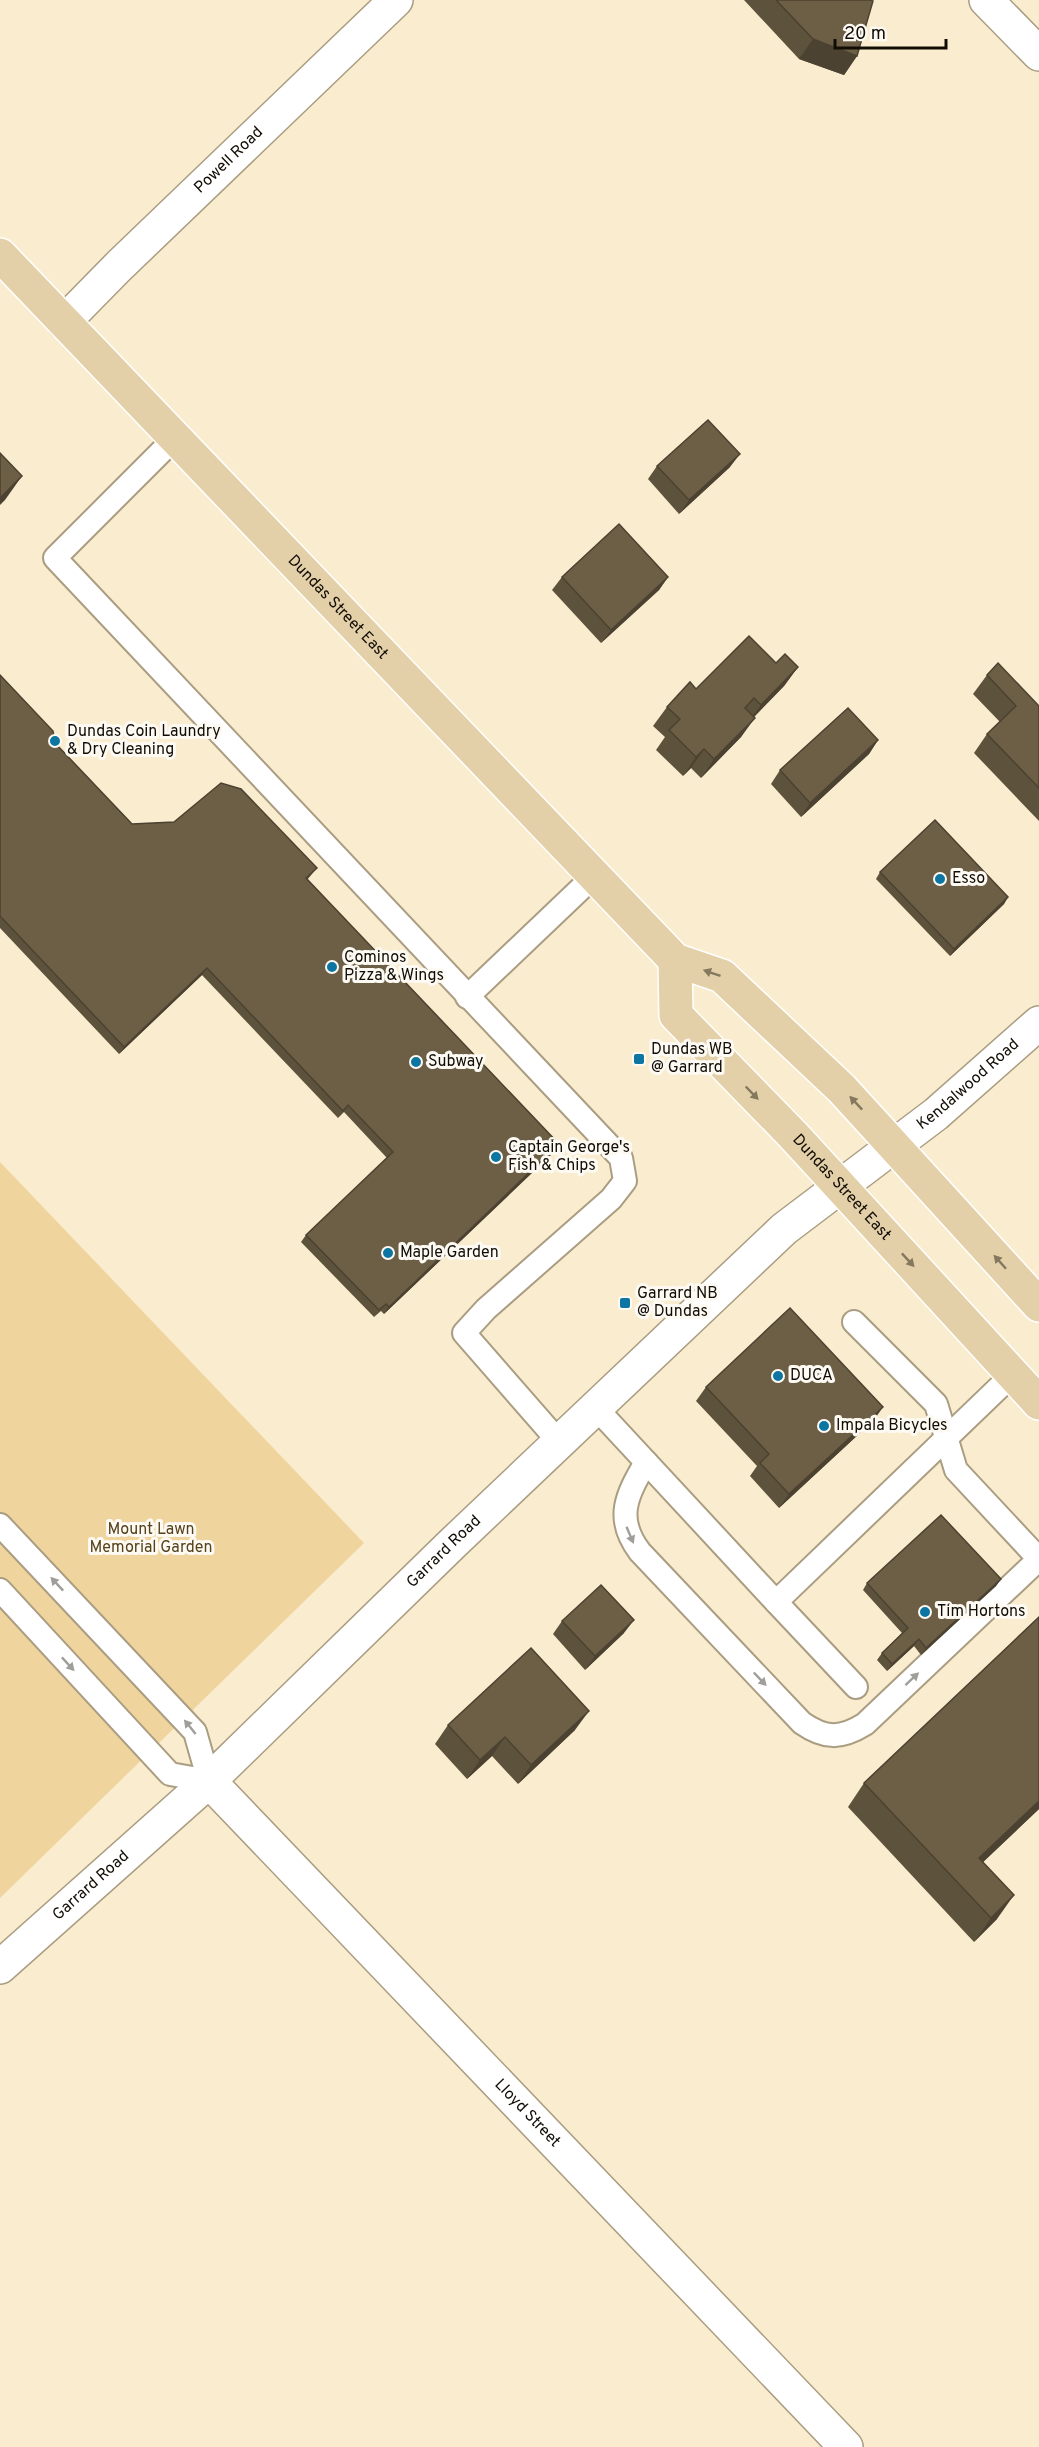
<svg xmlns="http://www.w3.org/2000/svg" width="1039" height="2447" font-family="Overpass,sans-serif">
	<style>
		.green { fill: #efd49e }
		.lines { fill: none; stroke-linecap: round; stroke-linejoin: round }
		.service-casing { stroke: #aa9d82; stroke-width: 26 }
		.minor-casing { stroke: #aa9d82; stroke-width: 36 }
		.tertiary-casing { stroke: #aa9d82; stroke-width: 36 }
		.primary-casing { stroke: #fff; stroke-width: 36 }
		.service { stroke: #fff; stroke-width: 22 }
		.minor { stroke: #fff; stroke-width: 33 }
		.tertiary { stroke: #fff; stroke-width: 33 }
		.primary { stroke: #e3d0a9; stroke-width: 33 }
		.wall { fill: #5d523c }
		.shaded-wall { fill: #4c4231 }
		.building { fill: #6c5f46; stroke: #4c4231; stroke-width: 1.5 }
		.oneway { fill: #84785f }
		.oneway2 { fill: #a09e9b }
		.poi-dot { fill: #0d75a1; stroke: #fdfaf4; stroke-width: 2 }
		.labels { text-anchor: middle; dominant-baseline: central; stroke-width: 6; stroke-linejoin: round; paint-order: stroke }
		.street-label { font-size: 16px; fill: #110c04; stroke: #fdfaf4 }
		.poi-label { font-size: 16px; fill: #110c04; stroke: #fdfaf4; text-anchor: start }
		.park-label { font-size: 16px; fill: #55421a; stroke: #fdfaf4 }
	</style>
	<rect width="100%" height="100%" fill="#faeccf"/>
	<path class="green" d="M 0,1162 L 364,1543 L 0,1898 Z"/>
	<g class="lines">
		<g class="service-casing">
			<g id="service">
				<path d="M 175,438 L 55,558 L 621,1158 L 625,1181 L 611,1199 L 486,1309 L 464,1333 L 560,1443"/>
				<path d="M 467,997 L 593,877"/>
				<path d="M 596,1408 L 776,1602 L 1013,1374"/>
				<path d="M 646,1462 C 627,1495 614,1518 640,1552 L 802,1723 C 825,1739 841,1739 865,1724 L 1039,1559 L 956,1470 L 936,1404 L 854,1322"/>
				<path d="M 0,1525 L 195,1732 L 209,1781 L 170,1774 L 0,1590"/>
				<path d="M 776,1602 L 856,1687"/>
			</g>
		</g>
		<g class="minor-casing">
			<g id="minor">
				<path d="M 986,0 L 1039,54"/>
				<path id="s1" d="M 64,322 L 119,266 L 396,0"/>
				<path id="s2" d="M 209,1781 L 846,2447"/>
			</g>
		</g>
		<g class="tertiary-casing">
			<g id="tertiary">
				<path id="s3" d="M 0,1967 L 209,1781 L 452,1544 L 784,1229 L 936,1114 L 1039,1023"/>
			</g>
		</g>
		<g class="primary-casing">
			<g id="primary">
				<path id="s4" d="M 0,255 L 675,960 L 722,976 L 842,1089 L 1039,1305"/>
				<path id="s5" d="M 675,960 L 676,1015 L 793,1135 L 1039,1403"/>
			</g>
		</g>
		<use href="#service" class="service"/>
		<use href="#minor" class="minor"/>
		<use href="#tertiary" class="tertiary"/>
		<use href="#primary" class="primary"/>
	</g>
	<g class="wall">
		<path d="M 744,0 L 870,0 L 857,56 L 844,75 L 799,59 Z"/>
		<path d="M 657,466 L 730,467 L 679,514 L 648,479 Z"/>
		<path d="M 562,577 L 668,577 L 659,590 L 601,643 L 552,590 Z"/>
		<path d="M 776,663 L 798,667 L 784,686 L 754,717 L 741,737 L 701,778 L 691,768 L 683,776 L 656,750 L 665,737 L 653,726 L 667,707 L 696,689 Z"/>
		<path d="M 0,675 L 55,743 L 132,824 L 174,822 L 317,868 L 307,880 L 559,1144 L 555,1151 L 384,1314 L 381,1311 L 374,1317 L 301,1242 L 306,1235 L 387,1158 L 344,1112 L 338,1118 L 202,975 L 119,1054 L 0,928 Z"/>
		<path d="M 987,675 L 1039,706 L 1039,821 L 974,753 L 987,734 L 1000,722 L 973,694 Z"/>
		<path d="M 878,740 L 869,754 L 801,817 L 771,784 L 780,770 Z"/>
		<path d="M 880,872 L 1008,897 L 1004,904 L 950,956 L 876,879 Z"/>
		<path d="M 706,1387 L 874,1420 L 779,1508 L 750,1476 L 757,1466 L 696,1401 Z"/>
		<path d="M 1001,1579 L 996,1586 L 921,1655 L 914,1646 L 887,1671 L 877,1660 L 882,1653 L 902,1633 L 863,1590 L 867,1583 Z"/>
		<path d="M 1039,1617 L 1039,1809 L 983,1862 L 997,1919 L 974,1942 L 848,1807 L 864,1783 Z"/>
		<path d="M 562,1621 L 624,1633 L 585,1670 L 553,1634 Z"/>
		<path d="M 448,1725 L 575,1730 L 518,1784 L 492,1756 L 467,1779 L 435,1744 Z"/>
	</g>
	<g class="shaded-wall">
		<path d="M 813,39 L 857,56 L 844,75 L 799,59 Z"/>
		<path d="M 740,454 L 730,467 L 679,514 L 689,500 Z"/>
		<path d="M 22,476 L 5,500 L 0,505 L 0,498 Z"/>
		<path d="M 668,577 L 659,590 L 601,643 L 611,630 Z"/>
		<path d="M 798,667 L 784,686 L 747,724 L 761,705 Z"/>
		<path d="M 755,718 L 741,737 L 701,778 L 714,759 Z"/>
		<path d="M 878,740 L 869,754 L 801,817 L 810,803 Z"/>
		<path d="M 704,749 L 691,768 L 683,776 L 696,757 Z"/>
		<path d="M 1008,897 L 1004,904 L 950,956 L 954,949 Z"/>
		<path d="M 207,968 L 202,975 L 119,1054 L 124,1047 Z"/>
		<path d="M 559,1144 L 555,1151 L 384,1314 L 389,1307 Z"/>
		<path d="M 883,1407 L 874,1420 L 779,1508 L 789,1494 Z"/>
		<path d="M 1001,1579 L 996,1586 L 921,1655 L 926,1648 Z"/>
		<path d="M 634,1620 L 624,1633 L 585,1670 L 595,1656 Z"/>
		<path d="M 919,1639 L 914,1646 L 887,1671 L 892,1664 Z"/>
		<path d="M 589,1711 L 575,1730 L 518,1784 L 531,1765 Z"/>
		<path d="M 505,1737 L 492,1756 L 467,1779 L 480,1760 Z"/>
		<path d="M 1039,1801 L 1039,1809 L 962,1882 L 979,1858 Z"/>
		<path d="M 1014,1895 L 997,1919 L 974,1942 L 991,1918 Z"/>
	</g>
	<g class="building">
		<path d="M 776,0 L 870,0 L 873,1 L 857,56 L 813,39 Z"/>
		<path d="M 708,420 L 740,454 L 689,500 L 657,466 Z"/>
		<path d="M 0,453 L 22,476 L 0,498 Z"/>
		<path d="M 619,524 L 668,577 L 611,630 L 562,577 Z"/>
		<path d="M 749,636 L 776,663 L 785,654 L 798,667 L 761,705 L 754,698 L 745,708 L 755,718 L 714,759 L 704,749 L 696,757 L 669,730 L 680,719 L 667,707 L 690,682 L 696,689 Z"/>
		<path d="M 998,663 L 1039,706 L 1039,788 L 987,734 L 1016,706 L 987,675 Z"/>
		<path d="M 0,675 L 53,731 L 55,743 L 132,824 L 174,822 L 221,783 L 241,789 L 317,868 L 306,878 L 559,1144 L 389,1307 L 386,1304 L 379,1310 L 306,1235 L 393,1152 L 348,1105 L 343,1111 L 207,968 L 124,1047 L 0,916 Z"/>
		<path d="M 848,708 L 878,740 L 810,803 L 780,770 Z"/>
		<path d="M 935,820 L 1008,897 L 954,949 L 880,872 Z"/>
		<path d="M 790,1308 L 883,1407 L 789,1494 L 760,1463 L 769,1454 L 706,1387 Z"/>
		<path d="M 941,1515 L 1001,1579 L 926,1648 L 919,1639 L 892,1664 L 882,1653 L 908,1628 L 867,1583 Z"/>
		<path d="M 601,1585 L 634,1620 L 595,1656 L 562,1621 Z"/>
		<path d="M 1039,1617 L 1039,1801 L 979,1858 L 1014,1895 L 991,1918 L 864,1783 Z"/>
		<path d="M 531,1648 L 589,1711 L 531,1765 L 505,1737 L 480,1760 L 448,1725 Z"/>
	</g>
	<defs><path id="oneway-solid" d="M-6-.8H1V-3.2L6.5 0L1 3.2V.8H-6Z" transform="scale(1.5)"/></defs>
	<g class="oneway">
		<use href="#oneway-solid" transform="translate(712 973) rotate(-161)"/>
		<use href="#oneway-solid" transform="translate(752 1093) rotate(46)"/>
		<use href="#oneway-solid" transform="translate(856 1103) rotate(-133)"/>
		<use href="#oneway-solid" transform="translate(908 1260) rotate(47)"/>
		<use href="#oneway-solid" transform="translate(1000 1262) rotate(-132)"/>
	</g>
	<g class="oneway2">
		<use href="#oneway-solid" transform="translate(630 1535) rotate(67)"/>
		<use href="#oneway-solid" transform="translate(57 1584) rotate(-133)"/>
		<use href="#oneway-solid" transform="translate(68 1664) rotate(47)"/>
		<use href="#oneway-solid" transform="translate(760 1679) rotate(46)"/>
		<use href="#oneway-solid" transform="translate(912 1679) rotate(-43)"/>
		<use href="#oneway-solid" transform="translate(190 1727) rotate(-129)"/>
	</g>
	<g class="poi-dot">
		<circle cx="55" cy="741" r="6"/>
		<circle cx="940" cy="879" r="6"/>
		<circle cx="332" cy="967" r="6"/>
		<rect x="633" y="1053" width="12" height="12" rx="3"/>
		<circle cx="416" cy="1062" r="6"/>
		<circle cx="496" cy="1157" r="6"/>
		<circle cx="388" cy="1253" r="6"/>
		<rect x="619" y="1297" width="12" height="12" rx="3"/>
		<circle cx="778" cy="1376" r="6"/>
		<circle cx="824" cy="1426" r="6"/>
		<circle cx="925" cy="1612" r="6"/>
	</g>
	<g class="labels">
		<g class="street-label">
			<text stroke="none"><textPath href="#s1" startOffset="231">Powell Road</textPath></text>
			<text stroke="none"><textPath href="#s4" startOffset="488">Dundas Street East</textPath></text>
			<text stroke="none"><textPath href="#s3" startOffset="1311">Kendalwood Road</textPath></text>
			<text stroke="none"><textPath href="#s5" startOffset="294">Dundas Street East</textPath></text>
			<text stroke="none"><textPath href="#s3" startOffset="608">Garrard Road</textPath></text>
			<text stroke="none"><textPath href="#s3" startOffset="122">Garrard Road</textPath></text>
			<text stroke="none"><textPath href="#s2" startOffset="460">Lloyd Street</textPath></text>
		</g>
		<g class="poi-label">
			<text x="67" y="732">Dundas Coin Laundry<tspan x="67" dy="18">&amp; Dry Cleaning</tspan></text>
			<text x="952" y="879">Esso</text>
			<text x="344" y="958">Cominos<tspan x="344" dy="18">Pizza &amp; Wings</tspan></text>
			<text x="651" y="1050">Dundas WB<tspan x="651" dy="18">@ Garrard</tspan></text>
			<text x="428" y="1062">Subway</text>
			<text x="508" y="1148">Captain George's<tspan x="508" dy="18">Fish &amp; Chips</tspan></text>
			<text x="400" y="1253">Maple Garden</text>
			<text x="637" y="1294">Garrard NB<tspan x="637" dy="18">@ Dundas</tspan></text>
			<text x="790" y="1376">DUCA</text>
			<text x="836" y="1426">Impala Bicycles</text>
			<text x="937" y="1612">Tim Hortons</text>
		</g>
		<g class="park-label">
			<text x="151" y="1530">Mount Lawn<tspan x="151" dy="18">Memorial Garden</tspan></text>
		</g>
	</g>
	<path d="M835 39v9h111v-9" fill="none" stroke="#110c04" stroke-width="3"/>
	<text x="844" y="39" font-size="18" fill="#110c04" stroke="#fdfaf4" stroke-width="4.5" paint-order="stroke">20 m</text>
</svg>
